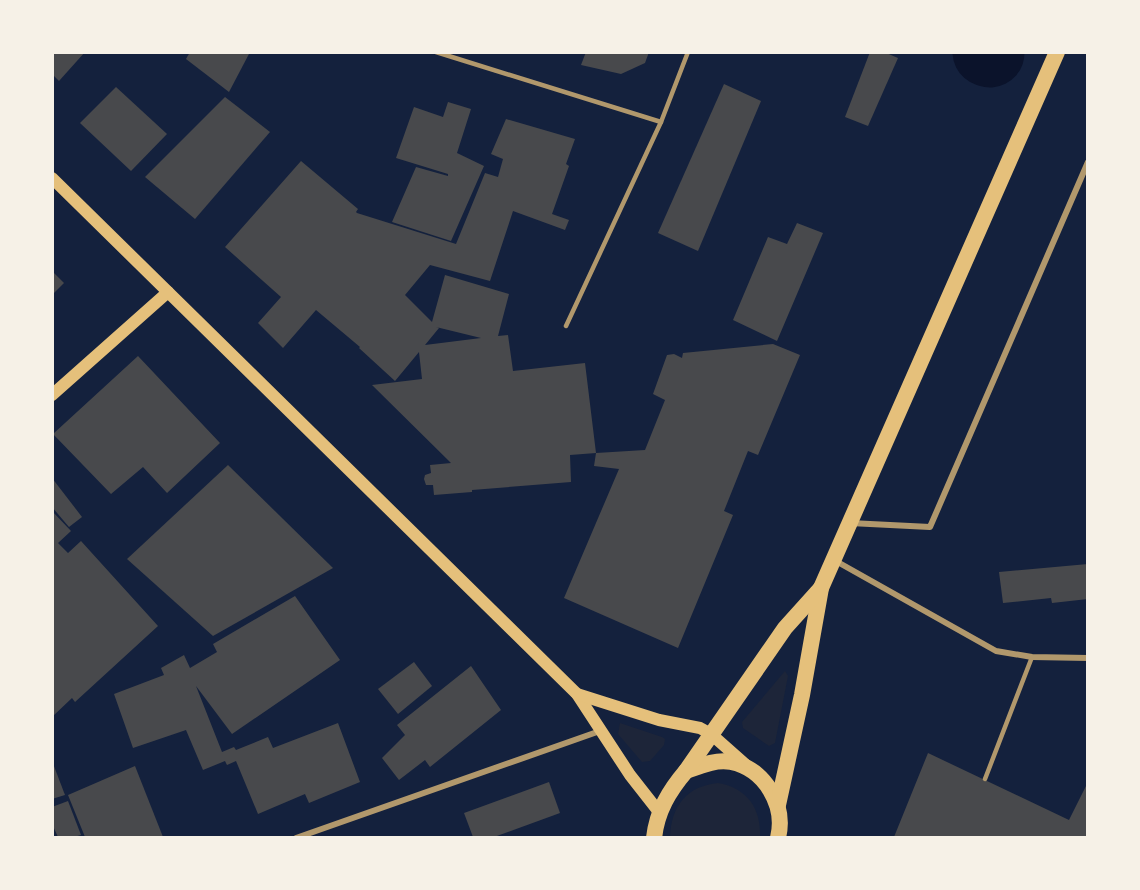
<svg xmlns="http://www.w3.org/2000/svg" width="1140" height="890" font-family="'Sofia Sans Condensed',sans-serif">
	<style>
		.green { fill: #1d2539 }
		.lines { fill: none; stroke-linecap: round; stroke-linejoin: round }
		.river { stroke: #0b132b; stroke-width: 69 }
		.building { fill: #48494c; fill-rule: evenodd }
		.service { stroke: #b1986c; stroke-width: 4.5 }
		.minor { stroke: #b1986c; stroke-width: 6 }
		.secondary { stroke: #e5c07b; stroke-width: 12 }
		.trunk { stroke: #e5c07b; stroke-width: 16 }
	</style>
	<rect width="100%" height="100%" fill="#14213d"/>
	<g class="green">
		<path d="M 785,671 L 788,676 L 775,743 L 769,746 L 743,728 L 742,722 Z"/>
		<path d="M 620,723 L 662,737 L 665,739 L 664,745 L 650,761 L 642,762 L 618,734 Z"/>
		<path d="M 718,783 C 747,788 761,808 760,837 L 670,837 C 671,806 687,786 718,783 Z"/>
	</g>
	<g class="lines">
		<path class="river" d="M 987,52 L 990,53"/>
	</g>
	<g class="building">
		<path d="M 52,52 L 85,52 L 59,81 L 52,74 Z"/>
		<path d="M 190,52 L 250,52 L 229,92 L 186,59 Z"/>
		<path d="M 586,52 L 649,52 L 645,63 L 621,74 L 581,65 Z"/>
		<path d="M 870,52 L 884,52 L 898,58 L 868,126 L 845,117 Z"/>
		<path d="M 724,84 L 761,101 L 698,251 L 658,233 Z"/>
		<path d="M 116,87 L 167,134 L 131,171 L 80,123 Z"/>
		<path d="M 225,97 L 270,132 L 195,219 L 145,177 Z"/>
		<path d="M 448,102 L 471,109 L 457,153 L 484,166 L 451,241 L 392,222 L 416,167 L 448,176 L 448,174 L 396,158 L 414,107 L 443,117 Z"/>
		<path d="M 506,119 L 575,139 L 566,164 L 569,166 L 552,214 L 569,220 L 565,230 L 513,211 L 490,281 L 430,265 L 405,295 L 432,322 L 445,275 L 509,294 L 498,336 L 508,335 L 513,371 L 585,363 L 596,453 L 570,455 L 571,482 L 472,490 L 472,492 L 434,495 L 433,485 L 426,485 L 424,479 L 425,475 L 431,473 L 430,465 L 451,463 L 372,385 L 422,379 L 419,352 L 395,381 L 359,348 L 360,347 L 316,310 L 283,348 L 258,323 L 281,297 L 225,247 L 301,161 L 358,209 L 356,212 L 357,213 L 456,244 L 485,173 L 498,177 L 503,159 L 491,154 ZM 436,327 L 481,338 L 425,345 L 439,328 Z"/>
		<path d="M 797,223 L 823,233 L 777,341 L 733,320 L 768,237 L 787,244 Z"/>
		<path d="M 52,271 L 64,283 L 52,295 Z"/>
		<path d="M 773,344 L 800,355 L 758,455 L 748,451 L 724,511 L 733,515 L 678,648 L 564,598 L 619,469 L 594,466 L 596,453 L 645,450 L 665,400 L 653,394 L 667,355 L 674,354 L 682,358 L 683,353 Z"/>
		<path d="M 138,356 L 220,443 L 167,493 L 143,467 L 111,494 L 53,434 Z"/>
		<path d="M 228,465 L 333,568 L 213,636 L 127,559 Z"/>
		<path d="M 52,478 L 82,517 L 69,527 L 52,507 Z"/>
		<path d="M 52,511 L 71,531 L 58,543 L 68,553 L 81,541 L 158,626 L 75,702 L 72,698 L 52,717 Z"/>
		<path d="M 1088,564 L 1088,599 L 1052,603 L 1051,598 L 1003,603 L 999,572 Z"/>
		<path d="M 295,596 L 340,660 L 232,734 L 196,686 L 222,752 L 234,747 L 236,750 L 268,737 L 273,748 L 338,723 L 360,782 L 309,803 L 305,794 L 258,814 L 236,761 L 227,765 L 225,761 L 203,770 L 186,730 L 133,748 L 114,694 L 164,675 L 161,668 L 184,655 L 190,668 L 217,652 L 213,644 Z"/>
		<path d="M 414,662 L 432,686 L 398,714 L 378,689 Z"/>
		<path d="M 471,666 L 501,710 L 430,767 L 425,760 L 399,780 L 382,758 L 405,735 L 397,725 Z"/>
		<path d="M 928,753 L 1069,820 L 1088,782 L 1088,837 L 894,837 Z"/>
		<path d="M 52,761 L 65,795 L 52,799 Z"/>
		<path d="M 135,766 L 163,837 L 85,837 L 68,795 Z"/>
		<path d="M 549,782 L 560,813 L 494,837 L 473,837 L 464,813 Z"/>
		<path d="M 68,801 L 81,835 L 74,837 L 58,837 L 52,824 L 52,807 Z"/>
	</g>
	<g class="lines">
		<g class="service">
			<path d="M 436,52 L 661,122"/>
			<path d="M 566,326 L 661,122 L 688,52"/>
			<path d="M 985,779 L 1032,657"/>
		</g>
		<g class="minor">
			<path d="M 850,523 L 930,527 L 1088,162"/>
			<path d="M 834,560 L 996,651 L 1032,657 L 1088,658"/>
			<path d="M 296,838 L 600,731"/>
		</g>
		<g class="secondary">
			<path d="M 52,178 L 577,694 L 630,775 L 659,812"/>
			<path d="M 52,395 L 168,292"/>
			<path d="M 577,694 L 659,720 L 700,728 L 711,734 L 746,765"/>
		</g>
		<g class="trunk">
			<path d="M 686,771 C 700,766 716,759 731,762 C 765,769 786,805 778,838"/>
			<path d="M 778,805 L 802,695 L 821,588 L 1057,52"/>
			<path d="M 654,838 C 657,811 669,791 686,771 L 785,628 L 821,588"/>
		</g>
	</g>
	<rect width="1140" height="890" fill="none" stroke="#f6f1e7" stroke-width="108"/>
</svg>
